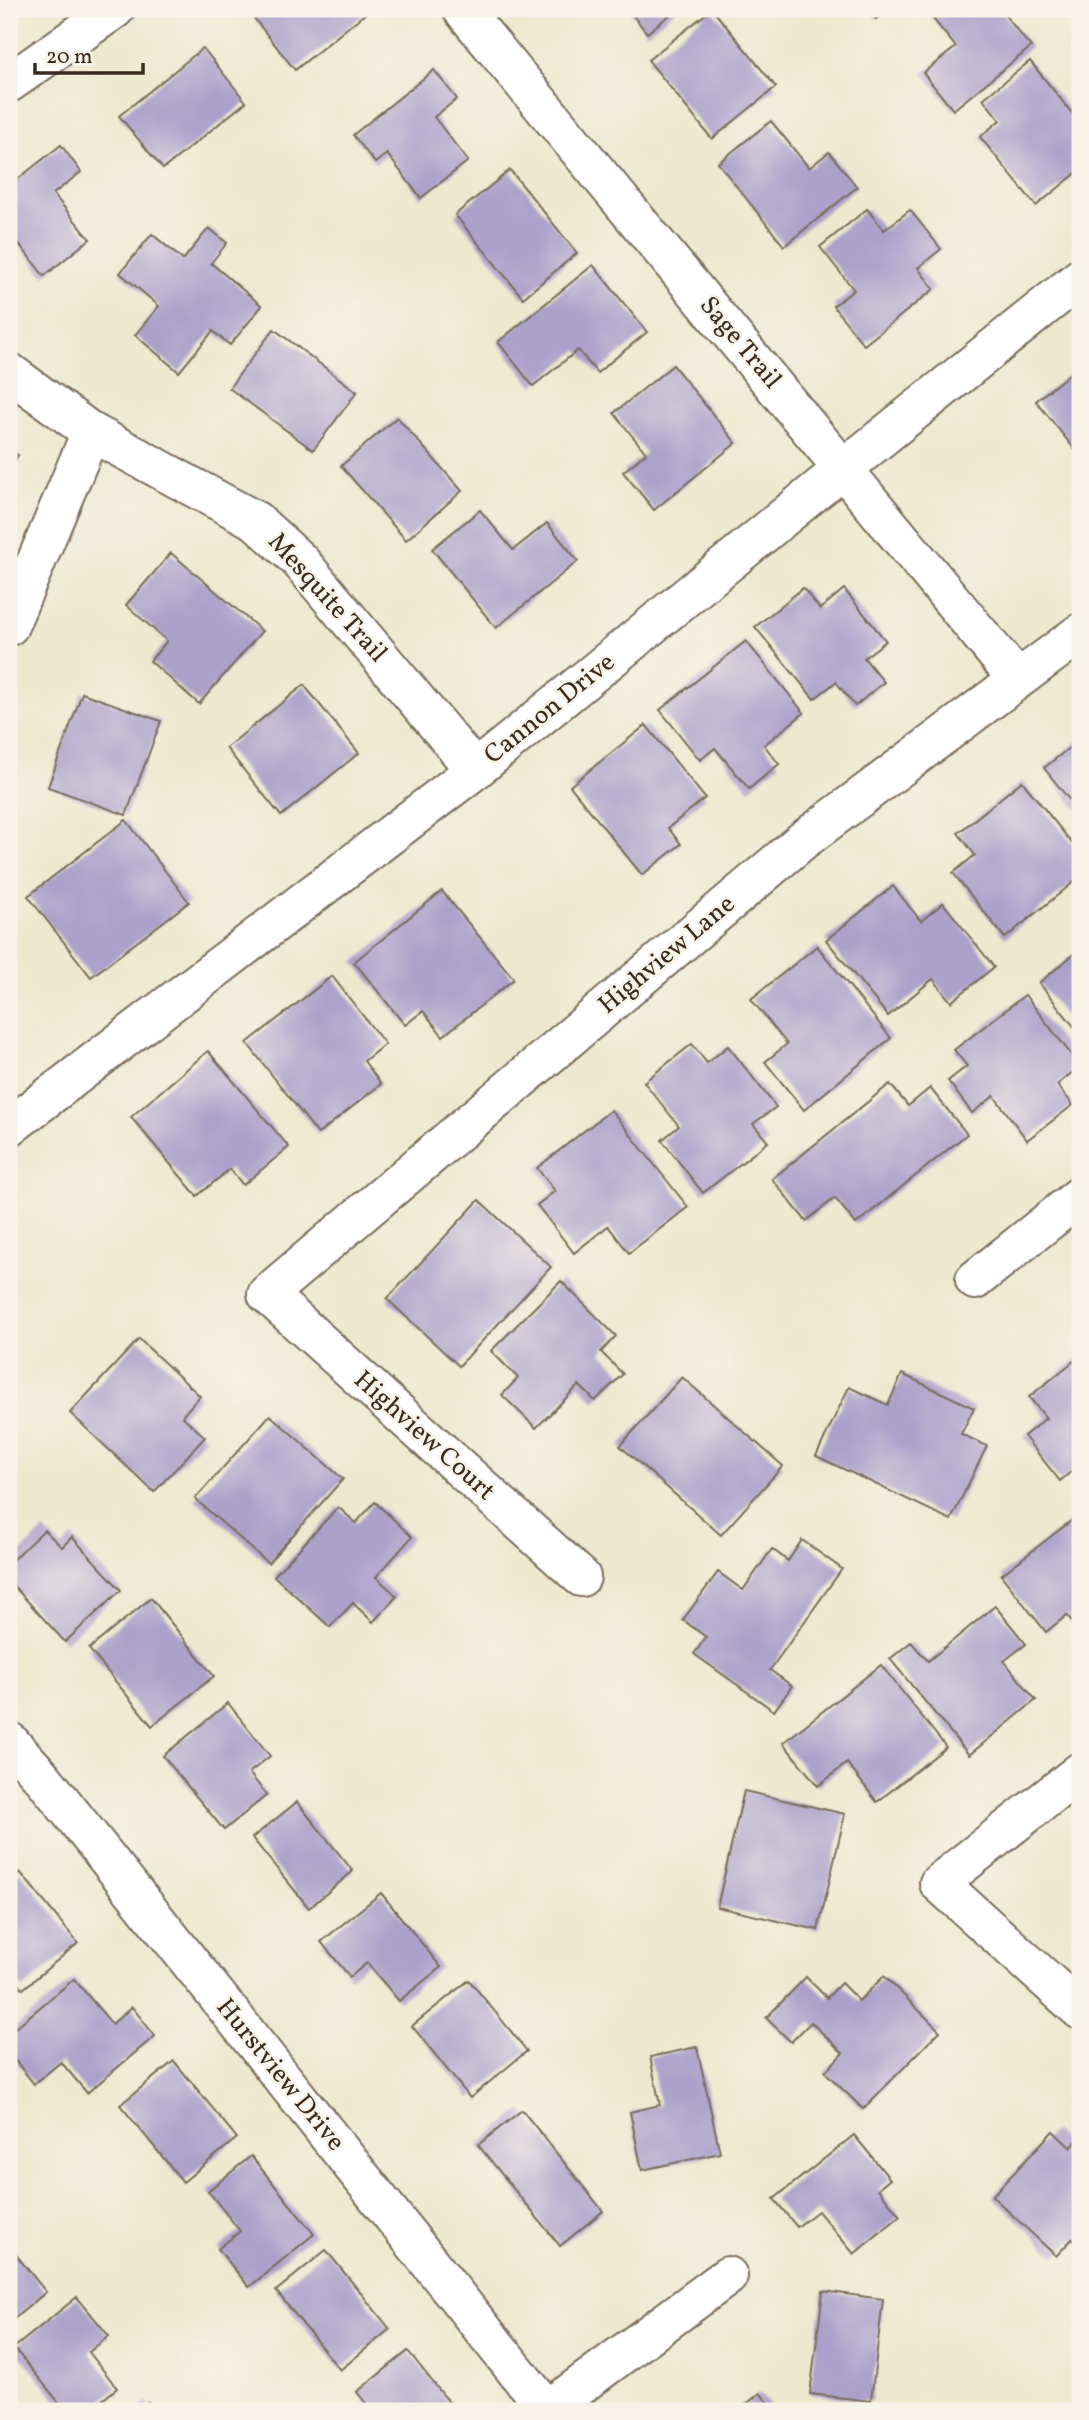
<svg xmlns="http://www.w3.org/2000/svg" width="1089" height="2420" font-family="Vollkorn,serif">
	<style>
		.building { fill: #aca1cb }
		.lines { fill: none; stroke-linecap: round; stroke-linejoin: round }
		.minor-casing { stroke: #7a6c5c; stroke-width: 42 }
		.tertiary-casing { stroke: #7a6c5c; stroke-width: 42 }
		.minor { stroke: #fff; stroke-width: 38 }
		.tertiary { stroke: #fff; stroke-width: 38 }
		.labels { text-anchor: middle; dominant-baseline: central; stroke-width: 5; stroke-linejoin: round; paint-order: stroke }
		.street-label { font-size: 26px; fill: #3b2a1e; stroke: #f7f3e8 }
	</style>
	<rect width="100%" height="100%" fill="#f7f3e8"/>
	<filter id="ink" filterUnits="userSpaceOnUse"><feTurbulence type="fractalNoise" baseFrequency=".0143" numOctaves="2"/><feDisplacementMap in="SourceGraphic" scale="14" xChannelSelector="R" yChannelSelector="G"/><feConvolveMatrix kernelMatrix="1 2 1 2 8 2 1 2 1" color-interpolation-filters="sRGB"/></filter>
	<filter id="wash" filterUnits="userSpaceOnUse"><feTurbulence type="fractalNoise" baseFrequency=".00686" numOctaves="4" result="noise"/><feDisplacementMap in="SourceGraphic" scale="28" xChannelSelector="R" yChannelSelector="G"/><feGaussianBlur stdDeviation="1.57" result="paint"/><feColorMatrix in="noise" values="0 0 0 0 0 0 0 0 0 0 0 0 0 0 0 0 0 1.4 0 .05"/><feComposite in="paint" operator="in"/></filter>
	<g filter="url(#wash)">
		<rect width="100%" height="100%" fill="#eee8ce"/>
		<g id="blocks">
			<g class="building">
				<path d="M 256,9 L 371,9 L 295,70 L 250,13 Z"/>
				<path d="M 628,9 L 677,9 L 647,33 Z"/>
				<path d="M 712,9 L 776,87 L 712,139 L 648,60 Z"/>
				<path d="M 868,9 L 888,9 L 876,19 Z"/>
				<path d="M 925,9 L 1000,9 L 1031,47 L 953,110 L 923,73 L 956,47 Z"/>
				<path d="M 203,48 L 246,102 L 163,169 L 119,116 Z"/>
				<path d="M 1030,61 L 1080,123 L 1080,170 L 1036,206 L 980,137 L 1000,120 L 983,99 Z"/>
				<path d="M 434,70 L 457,99 L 434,117 L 468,161 L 421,198 L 387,154 L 375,163 L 353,135 Z"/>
				<path d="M 771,121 L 809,168 L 829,152 L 857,187 L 784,246 L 718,163 Z"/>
				<path d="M 61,145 L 81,172 L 53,194 L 90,239 L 44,276 L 9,231 L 9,186 Z"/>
				<path d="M 510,170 L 577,253 L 523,298 L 455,215 Z"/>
				<path d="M 867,209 L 884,230 L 910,210 L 941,249 L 918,268 L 934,289 L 864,345 L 833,306 L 854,290 L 820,247 Z"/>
				<path d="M 209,228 L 227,243 L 211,263 L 262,306 L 230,345 L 213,331 L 179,372 L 135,335 L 159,306 L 120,273 L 152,234 L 183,260 Z"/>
				<path d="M 593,265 L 647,332 L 597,373 L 578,350 L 533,386 L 498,342 Z"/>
				<path d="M 274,329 L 357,392 L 313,450 L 229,388 Z"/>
				<path d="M 673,365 L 736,443 L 654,510 L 623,472 L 646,453 L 614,413 Z"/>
				<path d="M 1080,365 L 1080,456 L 1036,401 Z"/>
				<path d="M 397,417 L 462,491 L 406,540 L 341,466 Z"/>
				<path d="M 9,450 L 18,455 L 9,470 Z"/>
				<path d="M 480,510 L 513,550 L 547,523 L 578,561 L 496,628 L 432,549 Z"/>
				<path d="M 171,553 L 262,631 L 199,704 L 150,661 L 167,641 L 126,605 Z"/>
				<path d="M 803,588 L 820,609 L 844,589 L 886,641 L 864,658 L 884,682 L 855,706 L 836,682 L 814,699 L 755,627 Z"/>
				<path d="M 746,641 L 804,713 L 764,745 L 779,764 L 749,789 L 715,748 L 700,760 L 660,710 Z"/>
				<path d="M 304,685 L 359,753 L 281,816 L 226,748 Z"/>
				<path d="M 82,693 L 161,721 L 126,815 L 48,787 Z"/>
				<path d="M 646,725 L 705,798 L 668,828 L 681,844 L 642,875 L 570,786 Z"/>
				<path d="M 1080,739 L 1080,813 L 1044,768 Z"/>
				<path d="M 1022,781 L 1080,853 L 1080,877 L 1005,938 L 953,873 L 975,855 L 958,833 Z"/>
				<path d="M 126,820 L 189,902 L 91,977 L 28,896 Z"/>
				<path d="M 893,886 L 921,921 L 943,903 L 994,967 L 951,1002 L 933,979 L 888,1016 L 826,940 Z"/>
				<path d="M 442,891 L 514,979 L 443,1036 L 423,1011 L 405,1025 L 354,962 Z"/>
				<path d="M 817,946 L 891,1038 L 804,1110 L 765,1062 L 787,1044 L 751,999 Z"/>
				<path d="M 1080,949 L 1080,1025 L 1076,1029 L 1039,983 Z"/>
				<path d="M 332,976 L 385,1044 L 364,1061 L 381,1084 L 318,1134 L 247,1043 Z"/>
				<path d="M 1025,995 L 1080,1066 L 1057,1085 L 1073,1105 L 1027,1140 L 994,1096 L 972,1113 L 948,1081 L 967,1066 L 954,1050 Z"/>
				<path d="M 692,1044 L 707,1063 L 728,1046 L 776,1107 L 753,1124 L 768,1142 L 703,1193 L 662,1140 L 679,1126 L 644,1082 Z"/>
				<path d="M 208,1051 L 289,1147 L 243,1185 L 230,1169 L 197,1196 L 131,1117 Z"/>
				<path d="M 890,1084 L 908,1106 L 930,1088 L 967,1134 L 856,1224 L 835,1198 L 806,1221 L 772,1179 Z"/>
				<path d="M 611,1110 L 688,1207 L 629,1253 L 608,1226 L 574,1253 L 537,1205 L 555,1191 L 537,1168 Z"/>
				<path d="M 479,1200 L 551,1267 L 459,1366 L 387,1299 Z"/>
				<path d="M 561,1281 L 616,1336 L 601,1352 L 623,1374 L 595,1401 L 579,1385 L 536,1428 L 502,1395 L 518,1378 L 491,1351 Z"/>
				<path d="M 139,1339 L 200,1396 L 182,1416 L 205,1437 L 154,1492 L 70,1413 Z"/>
				<path d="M 1080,1356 L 1080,1464 L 1060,1481 L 1024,1436 L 1046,1418 L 1029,1397 Z"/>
				<path d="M 902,1374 L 974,1408 L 961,1434 L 987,1446 L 951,1520 L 816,1456 L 849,1387 L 888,1405 Z"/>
				<path d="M 682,1377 L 783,1466 L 721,1535 L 620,1446 Z"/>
				<path d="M 270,1415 L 343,1479 L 268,1563 L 195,1499 Z"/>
				<path d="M 375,1502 L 412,1537 L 376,1577 L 397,1596 L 373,1622 L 353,1603 L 330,1627 L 274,1576 L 338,1507 L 356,1523 Z"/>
				<path d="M 1080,1514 L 1080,1632 L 1067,1615 L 1046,1632 L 1001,1575 Z"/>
				<path d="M 44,1530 L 62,1547 L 72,1537 L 121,1590 L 65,1642 L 9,1581 L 9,1563 Z"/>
				<path d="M 802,1540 L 842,1569 L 770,1670 L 792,1686 L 774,1711 L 694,1654 L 706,1637 L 683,1620 L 718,1572 L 743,1590 L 772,1549 L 788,1561 Z"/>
				<path d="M 151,1598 L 214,1676 L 152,1726 L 89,1649 Z"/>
				<path d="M 995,1606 L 1026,1644 L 1004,1661 L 1036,1700 L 969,1755 L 890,1659 L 911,1642 L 928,1661 Z"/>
				<path d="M 881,1665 L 946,1747 L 877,1802 L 847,1763 L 818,1786 L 783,1743 Z"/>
				<path d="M 228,1703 L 270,1756 L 249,1773 L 267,1795 L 224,1830 L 163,1756 Z"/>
				<path d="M 744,1791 L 845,1814 L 818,1930 L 717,1907 Z"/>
				<path d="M 297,1802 L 353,1871 L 309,1908 L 252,1838 Z"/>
				<path d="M 20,1872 L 78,1943 L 23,1989 L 9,1972 L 9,1882 Z"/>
				<path d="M 381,1893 L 441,1967 L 399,2001 L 367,1963 L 350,1977 L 321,1942 Z"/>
				<path d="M 884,1976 L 940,2031 L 863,2109 L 825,2072 L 843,2053 L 811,2022 L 791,2042 L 766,2018 L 806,1977 L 827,1998 L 841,1983 L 859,2001 Z"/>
				<path d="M 74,1979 L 112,2024 L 132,2007 L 155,2036 L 87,2093 L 61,2062 L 34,2084 L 9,2053 L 9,2033 Z"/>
				<path d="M 469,1980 L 527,2051 L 470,2098 L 412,2026 Z"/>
				<path d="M 697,2047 L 720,2153 L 642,2170 L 630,2112 L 660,2105 L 650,2057 Z"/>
				<path d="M 174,2061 L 237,2138 L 183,2182 L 120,2105 Z"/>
				<path d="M 522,2110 L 603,2211 L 560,2246 L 478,2145 Z"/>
				<path d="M 1053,2131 L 1071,2148 L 1080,2137 L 1080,2245 L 1073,2238 L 1056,2256 L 992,2196 Z"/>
				<path d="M 854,2135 L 890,2179 L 878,2189 L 900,2216 L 854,2254 L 818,2211 L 797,2227 L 774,2199 Z"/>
				<path d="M 251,2156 L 314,2234 L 249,2287 L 218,2249 L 240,2231 L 208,2191 Z"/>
				<path d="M 9,2246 L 46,2292 L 9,2323 Z"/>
				<path d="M 326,2250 L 390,2329 L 340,2370 L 276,2291 Z"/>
				<path d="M 823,2291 L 883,2299 L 871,2401 L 810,2394 Z"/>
				<path d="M 77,2297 L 109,2336 L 89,2352 L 117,2388 L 89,2411 L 66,2411 L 14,2348 Z"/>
				<path d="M 408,2351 L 456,2411 L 372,2411 L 357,2392 Z"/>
				<path d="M 760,2393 L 775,2411 L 738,2411 Z"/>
				<path d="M 148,2402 L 155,2411 L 136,2411 Z"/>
			</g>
		</g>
	</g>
	<g filter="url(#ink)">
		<use href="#blocks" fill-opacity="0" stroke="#7a6c5c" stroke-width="2"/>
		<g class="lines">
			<g class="minor-casing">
				<g id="minor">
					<path d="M 462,9 L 1017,679"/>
					<path d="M 9,83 L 115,9"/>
					<path d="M 9,372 L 91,432 L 256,521 L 299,560 L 475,770"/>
					<path d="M 9,626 L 91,432"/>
					<path d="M 975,1280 L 1080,1196"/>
					<path d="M 581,1577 L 267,1294 L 802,841 L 1080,633"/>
					<path d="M 1080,1772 L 939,1883 L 1080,2010"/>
					<path d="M 547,2410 L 728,2276"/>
				</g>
			</g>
			<g class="tertiary-casing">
				<g id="tertiary">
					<path d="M 9,1127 L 475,770 L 844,468 L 1080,278"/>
					<path d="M 9,1741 L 43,1778 L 548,2411"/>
				</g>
			</g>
			<use href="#minor" class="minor"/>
			<use href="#tertiary" class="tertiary"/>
		</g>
	</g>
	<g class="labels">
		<g class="street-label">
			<text transform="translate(740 343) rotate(50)">Sage Trail</text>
			<text transform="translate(327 598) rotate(48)">Mesquite Trail</text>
			<text transform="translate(550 709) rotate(-39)">Cannon Drive</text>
			<text transform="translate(667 955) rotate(-40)">Highview Lane</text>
			<text transform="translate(424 1436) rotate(42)">Highview Court</text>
			<text transform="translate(280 2075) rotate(51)">Hurstview Drive</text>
		</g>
	</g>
	<rect width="1089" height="2420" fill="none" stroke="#f7f3e8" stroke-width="35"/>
	<path d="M35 63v10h108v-10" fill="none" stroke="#3b2a1e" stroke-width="3.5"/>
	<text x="46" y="63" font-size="21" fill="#3b2a1e" stroke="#f7f3e8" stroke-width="5" paint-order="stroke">20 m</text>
</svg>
